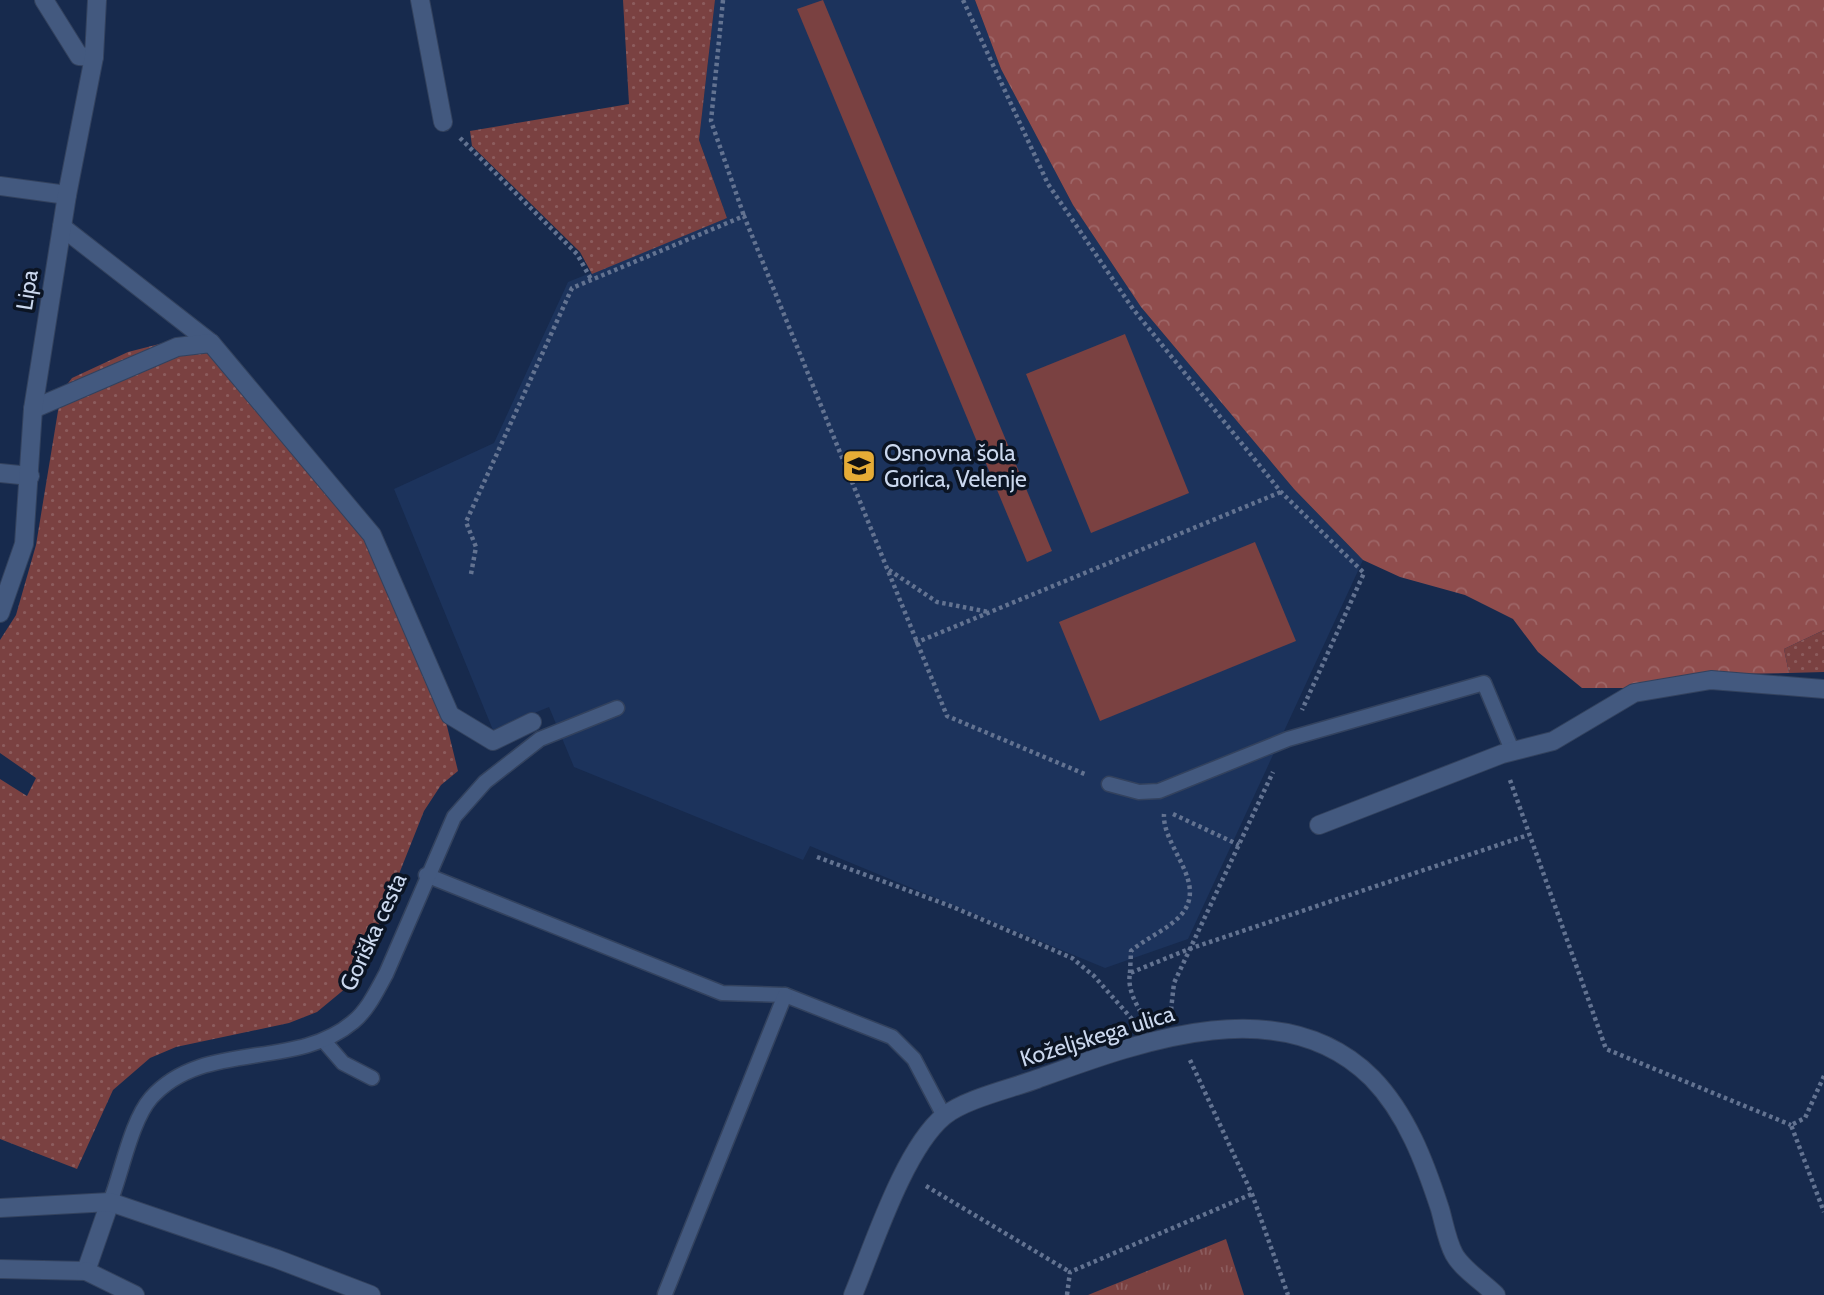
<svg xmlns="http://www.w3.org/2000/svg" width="1824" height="1295" font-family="Cabin,sans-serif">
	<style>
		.built { fill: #1c335c }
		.grass { fill: url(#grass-dots) }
		.forest { fill: url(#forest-crowns) }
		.park { fill: url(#park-tufts) }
		.pitch { fill: #7a4141 }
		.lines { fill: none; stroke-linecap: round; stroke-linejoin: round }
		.lane-casing { stroke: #33425e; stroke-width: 17 }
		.street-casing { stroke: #33425e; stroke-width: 20 }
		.secondary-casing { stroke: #33425e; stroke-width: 20 }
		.path { stroke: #637391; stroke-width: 4.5; stroke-dasharray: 3.5 3.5; stroke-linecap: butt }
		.lane { stroke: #43597f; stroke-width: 14 }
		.street { stroke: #43597f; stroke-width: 18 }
		.secondary { stroke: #43597f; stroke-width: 18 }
		.labels { text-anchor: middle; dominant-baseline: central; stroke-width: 7; stroke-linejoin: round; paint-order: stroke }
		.street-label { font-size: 23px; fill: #cbd8ee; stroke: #0b1423 }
		.poi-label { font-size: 23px; fill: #cbd8ee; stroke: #0b1423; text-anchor: start }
	</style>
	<defs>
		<pattern id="grass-dots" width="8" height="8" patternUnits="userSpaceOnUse" patternTransform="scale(1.75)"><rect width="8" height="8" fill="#7a4141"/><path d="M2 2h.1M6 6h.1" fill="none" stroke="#8c5c5d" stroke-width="1.8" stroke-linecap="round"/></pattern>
		<pattern id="forest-crowns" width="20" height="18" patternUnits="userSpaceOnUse" patternTransform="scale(1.75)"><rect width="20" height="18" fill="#904d4d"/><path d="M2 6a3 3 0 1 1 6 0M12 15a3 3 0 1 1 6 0" fill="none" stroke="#9e6667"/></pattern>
		<pattern id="park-tufts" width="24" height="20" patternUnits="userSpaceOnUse" patternTransform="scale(1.75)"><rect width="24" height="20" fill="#7a4141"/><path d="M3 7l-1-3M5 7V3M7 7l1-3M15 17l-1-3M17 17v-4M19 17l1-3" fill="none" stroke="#8c5c5d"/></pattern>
	</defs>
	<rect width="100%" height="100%" fill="#172a4d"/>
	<path class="built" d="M 715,0 L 975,0 L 1001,69 L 1073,205 L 1141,307 L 1294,489 L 1363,560 L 1188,939 L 1105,968 L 810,846 L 803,860 L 574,767 L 549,707 L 493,730 L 394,489 L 494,443 L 568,282 L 727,218 L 699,140 Z"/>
	<g class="grass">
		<path d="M 623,0 L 715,0 L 699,140 L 727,218 L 592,274 L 580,252 L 472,146 L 470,131 L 629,104 Z"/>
		<path d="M 203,338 L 354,518 L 387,578 L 445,718 L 458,771 L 441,785 L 424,811 L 364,962 L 346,988 L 317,1012 L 289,1023 L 176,1047 L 150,1058 L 113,1090 L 77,1169 L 0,1139 L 0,779 L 27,796 L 36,778 L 0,753 L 0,640 L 16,615 L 36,545 L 58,411 L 65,387 L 72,378 L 128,352 L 175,340 Z"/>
		<path d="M 1824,630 L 1824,672 L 1789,673 L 1784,649 Z"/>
	</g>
	<path class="forest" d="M 975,0 L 1824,0 L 1824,630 L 1784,649 L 1789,673 L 1733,674 L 1644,688 L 1582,688 L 1538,652 L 1513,619 L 1465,595 L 1400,577 L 1363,560 L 1294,489 L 1141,307 L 1073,205 L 1001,69 Z"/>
	<path class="park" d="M 1226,1239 L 1244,1295 L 1088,1295 Z"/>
	<g class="pitch">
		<path d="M 823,0 L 1052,551 L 1027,562 L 797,9 Z"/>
		<path d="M 1125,334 L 1189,493 L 1091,533 L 1026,374 Z"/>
		<path d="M 1255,542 L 1296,641 L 1100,721 L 1059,622 Z"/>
	</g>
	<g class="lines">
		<g class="lane-casing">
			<g id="lane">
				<path d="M 1109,784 L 1139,792 L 1159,791 L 1288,739 L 1484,683 L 1512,750"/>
				<path d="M 426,875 L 722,993 L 785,995 L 892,1037 L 914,1059 L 944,1116"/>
				<path d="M 324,1041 L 343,1063 L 372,1078"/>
				<path d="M 110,1202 C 122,1172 131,1121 151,1098 C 203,1039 295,1071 353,1022 C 368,1010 377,990 386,974 L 454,817 L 485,782 L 540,739 L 617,708"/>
				<path d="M 665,1294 L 785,995"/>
			</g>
		</g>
		<g class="street-casing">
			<g id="street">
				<path d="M 44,0 L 79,56 L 94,57"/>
				<path d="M 420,0 L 443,122"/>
				<path d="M 0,186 L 67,195"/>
				<path d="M 62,227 L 211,343"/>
				<path d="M 33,409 L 177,347 L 211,343 L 372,535 L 450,715 L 493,741 L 532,722"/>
				<path d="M 0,473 L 30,476"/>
				<path d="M 0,613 L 24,544 L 33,409 L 67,195 L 94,57 L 97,0"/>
				<path d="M 1319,825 L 1502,754 L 1553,741 L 1634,693 L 1711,680 L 1824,689"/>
				<path d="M 0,1269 L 86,1271 L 110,1202"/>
				<path d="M 86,1271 L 135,1295"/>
				<path d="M 853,1295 C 873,1247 904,1149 944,1116 C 965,1099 1010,1089 1037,1079 C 1139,1042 1282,988 1372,1078 C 1407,1114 1425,1163 1440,1209 C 1444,1223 1447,1241 1454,1254 C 1462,1269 1484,1283 1496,1295"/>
			</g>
		</g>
		<g class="secondary-casing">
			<path id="secondary" d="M 0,1208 L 110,1202 L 277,1259 L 371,1295"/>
		</g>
		<g class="path">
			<path d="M 723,0 L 711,121 L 744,216"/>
			<path d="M 963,0 L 1048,184 L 1133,309 L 1281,492 L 1364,573 L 1302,710"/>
			<path d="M 460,138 L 577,254 L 592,281"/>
			<path d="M 889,570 L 937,602 L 989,612"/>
			<path d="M 471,574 L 476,547 L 466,522 L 572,288 L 744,216 L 947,716 L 1087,775"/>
			<path d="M 915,643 L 1281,492"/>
			<path d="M 1510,780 L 1606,1049 L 1791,1125"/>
			<path d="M 1173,814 L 1239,845"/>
			<path d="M 817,857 L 953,907 L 1072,958 L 1094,976 L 1132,1019"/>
			<path d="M 1130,973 L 1131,951 C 1146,938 1167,930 1180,916 C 1210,884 1162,847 1164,814"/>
			<path d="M 1171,1010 L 1174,983 L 1273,772"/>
			<path d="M 1144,1018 C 1136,1004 1127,989 1130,973 L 1189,949 L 1528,835"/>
			<path d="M 1190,1060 L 1252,1194 L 1288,1295"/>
			<path d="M 1824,1076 L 1805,1118 L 1791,1125 L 1824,1212"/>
			<path d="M 926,1186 L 1070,1272"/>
			<path d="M 1067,1295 L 1070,1272 L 1252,1194"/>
		</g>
		<use href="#lane" class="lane"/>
		<use href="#street" class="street"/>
		<use href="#secondary" class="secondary"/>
	</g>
	<defs>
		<g id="school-square" transform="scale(1.75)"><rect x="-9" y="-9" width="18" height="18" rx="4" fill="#e6ac36" stroke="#0b1423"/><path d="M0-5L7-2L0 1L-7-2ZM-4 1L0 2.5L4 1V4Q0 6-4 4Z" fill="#111"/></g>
	</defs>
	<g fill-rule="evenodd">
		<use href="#school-square" x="859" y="466"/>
	</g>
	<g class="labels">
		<g class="street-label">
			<text transform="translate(27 290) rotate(-81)">Lipa</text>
			<text transform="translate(373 932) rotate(-65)">Goriška cesta</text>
			<text transform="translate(1097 1036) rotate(-17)">Koželjskega ulica</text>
		</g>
		<g class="poi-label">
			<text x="884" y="453">Osnovna šola<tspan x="884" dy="26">Gorica, Velenje</tspan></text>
		</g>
	</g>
</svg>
